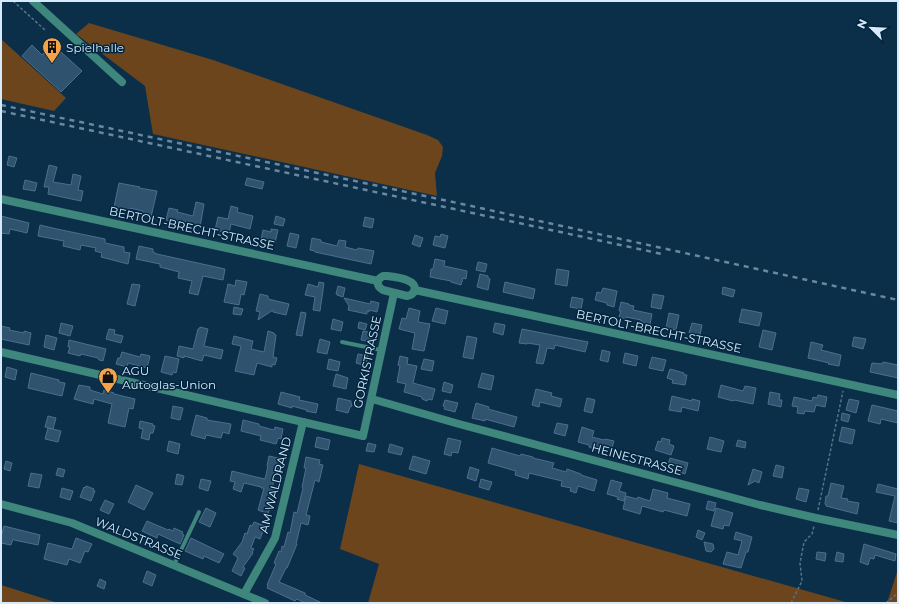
<svg xmlns="http://www.w3.org/2000/svg" width="899" height="604" font-family="Montserrat,sans-serif">
	<style>
		.green { fill: #6c451d }
		.building { fill: #2f526e; stroke: #4b6f8d }
		.lines { fill: none; stroke-linecap: round; stroke-linejoin: round }
		.path { stroke: #55738a; stroke-width: 1.5; stroke-dasharray: 3 2; stroke-linecap: butt }
		.lane { stroke: #3f867d; stroke-width: 4 }
		.street { stroke: #3f867d; stroke-width: 8 }
		.rail { stroke: #6c889e; stroke-width: 2.5; stroke-dasharray: 5 5; stroke-linecap: butt }
		.labels { text-anchor: middle; dominant-baseline: central; stroke-width: 3; stroke-linejoin: round; paint-order: stroke }
		.poi-label { font-size: 12px; fill: #d7eafb; stroke: #01253e; text-anchor: start }
		.street-label { font-size: 12px; fill: #d7eafb; stroke: #01253e }
	</style>
	<rect width="100%" height="100%" fill="#0b2f49"/>
	<g class="green">
		<path d="M 89,23 L 213,60 L 427,135 L 438,140 L 443,147 L 442,156 L 435,173 L 437,196 L 153,134 L 145,86 L 76,34 Z"/>
		<path d="M 1,39 L 66,98 L 54,111 L 1,99 Z"/>
		<path d="M 359,464 L 849,603 L 368,603 L 379,564 L 340,549 Z"/>
		<path d="M 898,569 L 898,603 L 887,603 Z"/>
		<path d="M 1,585 L 58,603 L 1,603 Z"/>
	</g>
	<g class="building">
		<path d="M 52,44 L 82,71 L 61,92 L 22,56 L 32,45 L 42,55 Z"/>
		<path d="M 9,156 L 17,158 L 14,167 L 7,165 Z"/>
		<path d="M 49,165 L 57,167 L 53,182 L 71,185 L 73,174 L 81,176 L 78,190 L 83,191 L 81,201 L 48,194 L 49,187 L 44,187 Z"/>
		<path d="M 247,178 L 264,182 L 262,189 L 245,185 Z"/>
		<path d="M 25,180 L 37,183 L 35,191 L 23,189 Z"/>
		<path d="M 119,183 L 140,187 L 139,188 L 157,191 L 151,217 L 142,215 L 143,211 L 130,208 L 129,212 L 114,207 Z"/>
		<path d="M 196,202 L 204,204 L 200,227 L 175,221 L 175,222 L 166,220 L 169,208 L 178,210 L 177,212 L 193,216 Z"/>
		<path d="M 231,206 L 238,208 L 237,212 L 253,216 L 250,229 L 231,224 L 229,233 L 215,230 L 218,217 L 228,219 Z"/>
		<path d="M 1,216 L 29,223 L 27,233 L 10,229 L 9,234 L 1,233 Z"/>
		<path d="M 276,216 L 285,219 L 283,226 L 274,224 Z"/>
		<path d="M 365,217 L 374,219 L 372,228 L 363,226 Z"/>
		<path d="M 40,225 L 57,229 L 105,239 L 105,243 L 124,247 L 124,252 L 130,253 L 128,264 L 101,257 L 102,253 L 95,251 L 96,248 L 81,245 L 80,250 L 63,246 L 64,241 L 38,236 Z"/>
		<path d="M 271,229 L 278,230 L 275,243 L 261,240 L 263,230 L 271,232 Z"/>
		<path d="M 290,233 L 299,235 L 296,248 L 287,246 Z"/>
		<path d="M 441,234 L 448,236 L 445,248 L 433,245 L 435,236 L 440,237 Z"/>
		<path d="M 415,235 L 423,238 L 420,247 L 412,244 Z"/>
		<path d="M 312,238 L 321,240 L 321,242 L 337,246 L 339,240 L 346,241 L 345,247 L 357,250 L 358,248 L 374,251 L 371,264 L 315,252 L 315,251 L 310,250 Z"/>
		<path d="M 139,246 L 153,249 L 153,252 L 157,254 L 225,269 L 223,280 L 203,276 L 198,295 L 189,293 L 192,281 L 178,278 L 179,272 L 160,267 L 160,264 L 136,259 Z"/>
		<path d="M 435,259 L 445,261 L 444,266 L 467,271 L 466,279 L 463,278 L 461,285 L 451,282 L 451,281 L 430,277 L 431,269 L 433,269 Z"/>
		<path d="M 478,262 L 487,264 L 485,272 L 476,270 Z"/>
		<path d="M 557,269 L 569,271 L 567,286 L 555,284 Z"/>
		<path d="M 480,274 L 488,276 L 488,278 L 490,279 L 488,290 L 477,287 Z"/>
		<path d="M 236,280 L 247,282 L 244,295 L 241,294 L 239,305 L 224,302 L 228,284 L 235,286 Z"/>
		<path d="M 319,282 L 324,283 L 320,311 L 313,310 L 315,297 L 305,295 L 308,284 L 318,287 Z"/>
		<path d="M 505,282 L 535,289 L 533,299 L 503,292 Z"/>
		<path d="M 132,284 L 140,285 L 135,306 L 127,304 Z"/>
		<path d="M 338,286 L 345,288 L 343,297 L 337,295 L 337,294 L 336,294 Z"/>
		<path d="M 723,287 L 735,290 L 733,297 L 722,294 Z"/>
		<path d="M 603,288 L 617,291 L 614,307 L 607,305 L 607,303 L 595,300 L 597,292 L 601,293 Z"/>
		<path d="M 260,294 L 268,296 L 268,299 L 289,304 L 286,315 L 273,312 L 273,310 L 258,320 L 260,312 L 256,311 Z"/>
		<path d="M 653,294 L 664,296 L 661,309 L 651,307 Z"/>
		<path d="M 572,297 L 583,299 L 581,309 L 570,307 Z"/>
		<path d="M 344,298 L 370,304 L 371,301 L 379,303 L 377,312 L 369,310 L 369,312 L 367,311 L 367,314 L 348,310 L 349,306 Z"/>
		<path d="M 621,302 L 629,304 L 629,305 L 634,306 L 633,310 L 652,314 L 650,324 L 641,322 L 641,320 L 626,317 L 626,319 L 619,317 L 621,311 L 619,311 Z"/>
		<path d="M 234,307 L 243,309 L 241,315 L 233,314 Z"/>
		<path d="M 409,308 L 420,311 L 418,322 L 430,324 L 424,351 L 412,349 L 415,333 L 399,329 L 402,318 L 406,319 Z"/>
		<path d="M 436,308 L 448,311 L 445,324 L 432,321 Z"/>
		<path d="M 742,309 L 762,313 L 759,326 L 739,322 Z"/>
		<path d="M 301,312 L 306,313 L 302,336 L 296,335 Z"/>
		<path d="M 669,313 L 679,315 L 676,330 L 666,328 Z"/>
		<path d="M 333,319 L 343,322 L 341,331 L 331,329 Z"/>
		<path d="M 359,322 L 367,324 L 365,330 L 358,328 Z"/>
		<path d="M 61,323 L 73,326 L 70,336 L 59,333 Z"/>
		<path d="M 495,323 L 505,325 L 503,335 L 493,332 Z"/>
		<path d="M 692,323 L 702,325 L 700,335 L 689,333 Z"/>
		<path d="M 1,326 L 10,328 L 9,330 L 24,333 L 24,331 L 31,333 L 29,345 L 1,339 Z"/>
		<path d="M 200,327 L 208,329 L 204,346 L 223,350 L 221,359 L 204,355 L 202,361 L 184,356 L 184,358 L 177,356 L 179,346 L 193,349 L 198,329 L 199,329 Z"/>
		<path d="M 109,329 L 115,330 L 114,334 L 123,336 L 121,343 L 106,339 Z"/>
		<path d="M 522,329 L 588,342 L 585,352 L 555,345 L 554,349 L 547,348 L 544,361 L 543,364 L 536,363 L 540,345 L 527,343 L 527,344 L 519,343 Z"/>
		<path d="M 763,330 L 776,333 L 772,350 L 759,347 Z"/>
		<path d="M 268,331 L 274,333 L 274,334 L 276,335 L 273,357 L 277,358 L 275,365 L 272,364 L 272,367 L 257,363 L 254,375 L 235,371 L 241,346 L 232,344 L 234,336 L 253,341 L 251,349 L 264,352 Z"/>
		<path d="M 363,331 L 373,333 L 371,342 L 361,340 Z"/>
		<path d="M 46,335 L 57,338 L 54,350 L 44,347 Z"/>
		<path d="M 467,336 L 477,338 L 473,359 L 463,357 Z"/>
		<path d="M 854,337 L 866,339 L 863,349 L 852,346 Z"/>
		<path d="M 320,339 L 330,342 L 327,354 L 317,352 Z"/>
		<path d="M 69,340 L 106,349 L 103,361 L 99,360 L 98,358 L 81,354 L 80,356 L 68,353 L 70,347 L 68,347 Z"/>
		<path d="M 811,342 L 823,345 L 821,350 L 841,355 L 839,366 L 828,364 L 829,363 L 808,358 Z"/>
		<path d="M 602,350 L 610,352 L 608,362 L 600,360 Z"/>
		<path d="M 122,352 L 140,357 L 141,354 L 150,356 L 147,368 L 128,363 L 127,367 L 116,364 L 118,358 L 120,358 Z"/>
		<path d="M 625,353 L 638,356 L 636,366 L 623,363 Z"/>
		<path d="M 358,354 L 368,356 L 366,366 L 356,363 Z"/>
		<path d="M 165,356 L 179,359 L 176,373 L 173,372 L 172,375 L 161,372 Z"/>
		<path d="M 400,356 L 408,358 L 407,364 L 417,366 L 413,383 L 435,389 L 432,400 L 428,399 L 427,401 L 422,399 L 422,397 L 404,392 L 406,384 L 397,382 L 400,366 L 398,365 Z"/>
		<path d="M 652,357 L 666,360 L 663,371 L 649,368 Z"/>
		<path d="M 329,359 L 340,362 L 338,371 L 327,369 Z"/>
		<path d="M 424,359 L 434,361 L 432,371 L 421,369 Z"/>
		<path d="M 883,362 L 898,365 L 898,378 L 870,372 L 872,363 L 882,364 Z"/>
		<path d="M 7,367 L 17,370 L 15,380 L 5,377 Z"/>
		<path d="M 670,369 L 684,373 L 684,375 L 687,375 L 685,385 L 672,383 L 673,380 L 667,378 Z"/>
		<path d="M 31,373 L 59,380 L 59,382 L 65,383 L 62,396 L 28,388 Z"/>
		<path d="M 482,373 L 494,376 L 491,390 L 478,387 Z"/>
		<path d="M 336,374 L 348,378 L 346,389 L 333,386 Z"/>
		<path d="M 444,382 L 453,385 L 451,393 L 442,391 Z"/>
		<path d="M 79,385 L 90,387 L 90,390 L 103,394 L 104,390 L 114,393 L 114,394 L 135,399 L 133,409 L 129,408 L 125,427 L 108,423 L 112,404 L 94,399 L 93,404 L 74,399 Z"/>
		<path d="M 721,385 L 743,391 L 745,386 L 756,388 L 753,404 L 734,400 L 733,401 L 718,397 Z"/>
		<path d="M 536,389 L 552,393 L 551,396 L 562,399 L 560,407 L 540,402 L 539,407 L 532,405 Z"/>
		<path d="M 281,392 L 300,397 L 299,400 L 318,404 L 316,413 L 306,411 L 307,410 L 292,406 L 292,408 L 278,404 Z"/>
		<path d="M 770,392 L 780,394 L 779,400 L 782,400 L 781,407 L 768,404 Z"/>
		<path d="M 818,395 L 827,397 L 825,407 L 816,405 L 814,412 L 805,411 L 804,414 L 797,413 L 798,407 L 792,406 L 794,397 L 812,401 L 813,397 L 817,398 Z"/>
		<path d="M 672,396 L 692,401 L 692,399 L 700,401 L 698,411 L 682,407 L 681,412 L 669,410 Z"/>
		<path d="M 338,398 L 351,401 L 351,403 L 352,406 L 350,407 L 348,413 L 336,410 Z"/>
		<path d="M 587,398 L 595,400 L 592,413 L 584,411 Z"/>
		<path d="M 849,399 L 859,401 L 856,413 L 846,410 Z"/>
		<path d="M 445,400 L 458,403 L 455,412 L 444,409 L 445,407 L 443,406 Z"/>
		<path d="M 476,403 L 489,407 L 488,409 L 517,417 L 514,427 L 485,419 L 485,421 L 472,418 Z"/>
		<path d="M 872,405 L 898,411 L 898,423 L 881,419 L 880,424 L 868,421 Z"/>
		<path d="M 173,406 L 183,408 L 180,420 L 171,418 Z"/>
		<path d="M 842,413 L 850,415 L 848,422 L 841,420 Z"/>
		<path d="M 196,415 L 207,418 L 207,420 L 231,424 L 229,434 L 223,432 L 221,438 L 206,435 L 205,439 L 191,435 Z"/>
		<path d="M 48,416 L 56,418 L 53,429 L 45,427 Z"/>
		<path d="M 243,420 L 259,424 L 259,426 L 274,430 L 275,427 L 283,429 L 281,439 L 278,438 L 276,444 L 260,440 L 261,436 L 241,431 Z"/>
		<path d="M 140,421 L 153,424 L 152,425 L 155,426 L 153,433 L 150,433 L 149,440 L 141,438 L 143,429 L 139,428 Z"/>
		<path d="M 557,423 L 568,425 L 565,436 L 554,433 Z"/>
		<path d="M 582,427 L 594,431 L 592,437 L 604,440 L 605,439 L 614,441 L 611,451 L 597,447 L 596,450 L 589,447 L 589,445 L 578,442 Z"/>
		<path d="M 842,427 L 855,430 L 852,444 L 839,441 Z"/>
		<path d="M 48,428 L 61,431 L 58,442 L 45,439 Z"/>
		<path d="M 317,437 L 330,440 L 328,450 L 315,447 Z"/>
		<path d="M 710,437 L 724,441 L 721,452 L 707,449 Z"/>
		<path d="M 448,438 L 461,441 L 458,453 L 452,452 L 451,456 L 444,454 Z"/>
		<path d="M 662,438 L 670,440 L 669,444 L 674,446 L 671,455 L 655,450 L 658,441 L 661,442 Z"/>
		<path d="M 738,440 L 746,442 L 745,448 L 736,446 Z"/>
		<path d="M 169,441 L 180,444 L 178,454 L 167,451 Z"/>
		<path d="M 368,443 L 376,445 L 374,452 L 366,451 Z"/>
		<path d="M 390,444 L 403,448 L 401,455 L 388,452 Z"/>
		<path d="M 492,448 L 520,456 L 521,454 L 533,457 L 533,458 L 554,463 L 552,468 L 566,472 L 567,469 L 581,474 L 581,475 L 597,480 L 594,491 L 578,486 L 576,493 L 570,491 L 571,488 L 561,486 L 562,481 L 529,473 L 528,479 L 515,475 L 516,471 L 488,463 Z"/>
		<path d="M 269,456 L 282,459 L 280,469 L 277,468 L 273,484 L 273,487 L 275,488 L 268,514 L 258,510 L 264,488 L 261,488 L 261,487 L 244,483 L 241,492 L 233,489 L 235,482 L 230,481 L 232,471 L 256,477 L 265,479 L 268,466 L 267,466 Z"/>
		<path d="M 413,456 L 430,461 L 426,474 L 409,469 Z"/>
		<path d="M 306,457 L 320,460 L 319,464 L 323,465 L 319,482 L 315,480 L 306,515 L 310,516 L 308,525 L 301,523 L 296,544 L 297,544 L 287,568 L 286,568 L 279,582 L 305,593 L 305,595 L 322,603 L 305,603 L 297,599 L 295,601 L 267,588 L 268,586 L 267,585 L 276,564 L 274,563 L 279,551 L 281,552 L 282,546 L 284,547 L 288,532 L 290,533 L 294,512 L 297,513 L 303,488 L 302,487 L 306,468 L 304,468 Z"/>
		<path d="M 670,458 L 688,463 L 685,474 L 667,468 Z"/>
		<path d="M 6,461 L 12,463 L 10,471 L 4,469 Z"/>
		<path d="M 776,465 L 784,467 L 782,478 L 773,476 Z"/>
		<path d="M 470,467 L 479,470 L 476,481 L 467,478 Z"/>
		<path d="M 58,468 L 65,470 L 63,477 L 56,475 Z"/>
		<path d="M 753,469 L 762,472 L 759,483 L 755,481 L 748,485 Z"/>
		<path d="M 31,473 L 42,475 L 39,488 L 28,486 Z"/>
		<path d="M 177,474 L 184,476 L 182,485 L 175,484 Z"/>
		<path d="M 201,479 L 211,481 L 208,491 L 199,488 Z"/>
		<path d="M 481,479 L 492,482 L 489,490 L 479,487 Z"/>
		<path d="M 611,480 L 622,483 L 619,491 L 626,493 L 624,501 L 617,499 L 618,497 L 607,494 Z"/>
		<path d="M 831,483 L 844,486 L 841,498 L 848,499 L 847,501 L 859,503 L 857,514 L 826,506 L 826,505 L 825,504 L 826,496 L 828,496 Z"/>
		<path d="M 878,484 L 898,489 L 898,523 L 889,521 L 895,496 L 876,492 Z"/>
		<path d="M 136,485 L 153,493 L 144,510 L 128,502 Z"/>
		<path d="M 86,486 L 94,489 L 93,491 L 95,491 L 91,501 L 80,497 L 84,487 L 85,488 Z"/>
		<path d="M 62,488 L 73,491 L 70,500 L 60,497 Z"/>
		<path d="M 799,488 L 809,490 L 806,502 L 796,499 Z"/>
		<path d="M 653,489 L 668,493 L 667,498 L 690,504 L 687,516 L 664,510 L 663,512 L 642,506 L 640,514 L 623,509 L 626,496 L 637,499 L 638,497 L 650,501 Z"/>
		<path d="M 105,500 L 114,504 L 109,514 L 100,510 Z"/>
		<path d="M 708,501 L 716,503 L 714,511 L 706,509 Z"/>
		<path d="M 206,508 L 216,513 L 210,527 L 199,522 Z"/>
		<path d="M 716,508 L 733,513 L 729,526 L 724,525 L 723,529 L 711,526 Z"/>
		<path d="M 147,521 L 168,530 L 169,529 L 173,531 L 174,528 L 183,532 L 182,534 L 184,535 L 180,544 L 158,534 L 157,538 L 142,531 Z"/>
		<path d="M 254,522 L 265,526 L 260,539 L 255,537 L 251,548 L 254,549 L 252,552 L 253,553 L 243,567 L 245,568 L 241,576 L 232,571 L 238,558 L 233,554 L 242,542 L 245,533 L 247,534 L 250,525 L 252,526 Z"/>
		<path d="M 4,526 L 40,535 L 38,545 L 14,540 L 13,539 L 11,545 L 1,543 L 1,537 Z"/>
		<path d="M 698,530 L 705,533 L 702,540 L 696,537 Z"/>
		<path d="M 736,532 L 752,537 L 748,552 L 746,552 L 741,568 L 723,564 L 727,552 L 738,555 L 742,541 L 734,539 Z"/>
		<path d="M 76,538 L 92,544 L 88,552 L 85,551 L 80,563 L 69,559 L 67,565 L 44,559 L 48,543 L 72,549 Z"/>
		<path d="M 191,538 L 224,554 L 219,563 L 204,556 L 203,559 L 185,551 Z"/>
		<path d="M 704,542 L 713,544 L 714,549 L 711,552 L 706,551 Z"/>
		<path d="M 864,544 L 896,554 L 895,561 L 875,555 L 874,559 L 870,558 L 868,565 L 860,562 Z"/>
		<path d="M 817,552 L 826,553 L 825,561 L 816,559 Z"/>
		<path d="M 837,552 L 844,554 L 843,562 L 835,561 Z"/>
		<path d="M 147,571 L 156,575 L 152,586 L 143,582 Z"/>
		<path d="M 100,579 L 106,582 L 104,589 L 97,586 Z"/>
	</g>
	<g class="lines">
		<g class="path">
			<path d="M 13,1 L 45,30"/>
			<path d="M 818,510 L 843,391"/>
			<path d="M 791,603 L 802,581 L 800,563 L 804,542 L 812,534 L 814,526"/>
			<path d="M 886,603 L 898,593"/>
		</g>
		<g class="lane">
			<path d="M 342,342 L 381,350"/>
			<path d="M 174,565 L 199,512"/>
		</g>
		<g class="street">
			<path d="M 33,1 L 122,82"/>
			<path d="M 1,199 L 378,281"/>
			<path d="M 383,276 L 387,276 C 394,277 419,279 414,291 C 413,295 410,295 407,296 L 383,290 C 376,286 376,280 383,276 Z"/>
			<path d="M 415,290 L 898,395"/>
			<path d="M 1,352 L 363,436 L 394,293"/>
			<path d="M 372,399 L 459,424 L 667,480 L 760,505 L 816,518 L 898,535"/>
			<path d="M 1,504 L 72,523 L 265,603"/>
			<path d="M 244,594 L 275,538 L 303,422"/>
		</g>
		<g class="rail">
			<path d="M 1,105 L 462,204 L 898,300"/>
			<path d="M 1,111 L 662,254"/>
		</g>
	</g>
	<defs>
		<g id="building-pin" transform="scale(1)"><path d="M0 17L-7.5 6A9.5 9.5 0 1 1 7.5 6Z" fill="#f6a248" stroke="#01253e"/><path d="M-4-6H4V6H1V3H-1V6H-4ZM-2.5-4.3h1.7v1.8h-1.7ZM.8-4.3h1.7v1.8H.8ZM-2.5-1h1.7V.8h-1.7ZM.8-1h1.7V.8H.8Z" fill="#111"/></g>
		<g id="shop-pin" transform="scale(1)"><path d="M0 17L-7.5 6A9.5 9.5 0 1 1 7.5 6Z" fill="#f6a248" stroke="#01253e"/><path d="M-5-2.5h2.3a2.7 3.5 0 0 1 5.4 0H5L5.5 6h-11ZM-1.5-2.5h3a1.5 2.3 0 0 0-3 0Z" fill="#111"/></g>
	</defs>
	<g fill-rule="evenodd">
		<use href="#building-pin" x="52" y="47"/>
		<use href="#shop-pin" x="108" y="377"/>
	</g>
	<g class="labels">
		<g class="poi-label">
			<text x="66" y="47">Spielhalle</text>
			<text x="122" y="370">AGU<tspan x="122" dy="14">Autoglas-Union</tspan></text>
		</g>
		<g class="street-label">
			<text transform="translate(192 228) rotate(12)">BERTOLT-BRECHT-STRASSE</text>
			<text transform="translate(659 331) rotate(12)">BERTOLT-BRECHT-STRASSE</text>
			<text transform="translate(367 362) rotate(-78)">GORKISTRASSE</text>
			<text transform="translate(637 459) rotate(15)">HEINESTRASSE</text>
			<text transform="translate(275 485) rotate(-76)">AM WALDRAND</text>
			<text transform="translate(139 538) rotate(22)">WALDSTRASSE</text>
		</g>
	</g>
	<rect width="899" height="604" fill="none" stroke="#d7eafb" stroke-width="4"/>
	<g transform="translate(871 28) rotate(294)" stroke="#01253e" stroke-width="3" paint-order="stroke">
	<path d="M0-3L7 15L0 10L-7 15Z" fill="#d7eafb"/>
	<text y="-6" font-size="11" font-weight="bold" text-anchor="middle" fill="#d7eafb">N</text>
	</g>
</svg>
